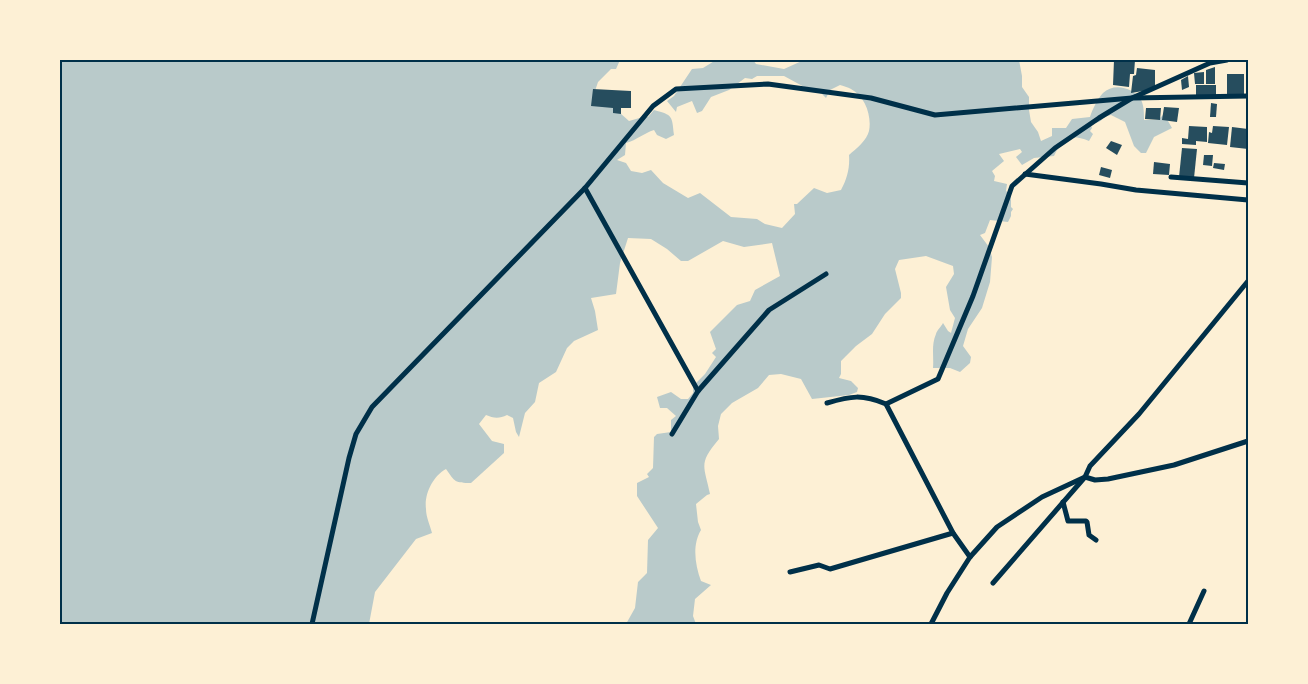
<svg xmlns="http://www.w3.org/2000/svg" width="1308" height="684" font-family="Barlow,sans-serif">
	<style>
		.green { fill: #b9caca }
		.building { fill: #264d5e }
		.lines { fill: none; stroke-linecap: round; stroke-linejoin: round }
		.minor { stroke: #003049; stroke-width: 5 }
		.neatline { fill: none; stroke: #003049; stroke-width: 2 }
	</style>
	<rect width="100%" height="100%" fill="#fdf0d5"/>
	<path class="green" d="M 60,60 L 620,60 L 616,69 L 611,69 L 598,82 L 592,100 L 611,105 L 629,121 L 643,117 L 648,117 L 654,110 C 673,115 672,116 674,135 L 666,139 L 657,135 L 654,130 C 644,133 637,140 626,143 L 625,155 L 617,160 L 626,163 L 631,171 L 642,173 L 651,170 L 663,183 L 688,198 L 700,193 L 731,217 L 757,219 L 765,224 L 782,228 L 795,214 L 794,204 L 797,204 L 814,188 L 827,193 L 841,190 C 847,179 850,168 849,155 C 856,149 867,140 869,131 C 872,116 865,96 851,89 C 848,87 843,86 840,85 L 830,90 L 826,98 L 822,94 L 808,89 L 784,76 L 757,76 L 752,79 L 745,78 L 729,90 L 711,97 L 702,111 L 697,113 L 692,101 L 677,107 L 676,112 L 667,101 L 674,96 L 692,69 L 703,68 L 716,60 L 753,60 L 756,64 L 784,69 L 804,60 L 1019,60 L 1022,76 L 1022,87 L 1029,97 L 1029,110 L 1031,122 L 1038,132 L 1041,141 L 1052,136 L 1052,128 L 1066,128 L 1072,119 L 1090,117 C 1092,110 1098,98 1103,93 C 1114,82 1134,88 1141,100 C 1144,105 1144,114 1144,120 L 1158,120 L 1164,114 L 1172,128 L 1154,137 L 1146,153 L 1141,153 L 1134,146 L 1125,122 L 1111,115 L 1104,117 C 1101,122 1096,124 1090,123 L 1092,128 L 1090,131 L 1093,134 L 1089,141 C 1069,133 1063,138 1054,156 L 1034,158 L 1022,165 L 1016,157 L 1022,152 L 1020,149 L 999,154 L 1004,161 L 992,171 L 995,176 L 994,181 L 1007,184 L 1006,191 L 1011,195 L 1011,207 L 1013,209 L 1011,212 L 1011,216 L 1008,222 L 990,220 L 985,233 L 980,235 L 989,247 L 992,257 L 990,282 L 982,308 L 968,329 L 963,346 L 971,357 L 970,363 L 960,372 L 950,368 L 933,368 C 934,357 931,345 936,334 C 937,330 941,327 943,323 L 948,331 L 951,333 L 955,318 L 950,310 L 946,287 L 954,274 L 953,266 L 926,256 L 899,260 L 895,269 L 901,293 L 901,298 L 885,314 L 872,334 L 856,346 L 841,361 L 841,374 L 839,378 L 851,381 L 858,388 L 857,392 L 849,395 L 812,399 L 801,379 L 781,374 L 769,375 L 758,388 L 732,403 L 721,414 L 718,426 L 719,439 C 698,464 704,465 710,494 L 707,495 L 696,504 L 698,522 L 701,530 C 692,545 695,565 701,581 L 711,585 L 695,599 L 693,616 L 696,624 L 626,624 L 635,608 L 638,582 L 647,573 L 648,540 L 658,528 L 637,496 L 637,483 L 649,477 L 647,474 L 653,468 L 654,437 L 657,434 L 671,432 L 671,420 L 676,416 L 667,408 L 660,408 L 657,397 L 671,392 L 681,399 L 688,399 L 693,393 L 693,386 L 705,374 L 716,357 L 712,353 L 716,349 L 710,332 L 737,305 L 750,301 L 755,290 L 780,276 L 772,243 L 744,247 L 723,241 L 688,261 L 681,261 L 667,249 L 651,239 L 628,238 L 620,263 L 616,294 L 591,298 L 595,311 L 598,330 L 574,341 L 567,348 L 556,372 L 539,383 L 535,402 L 525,413 L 519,437 L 516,432 L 513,418 L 507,415 C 499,419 493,418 486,415 L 479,424 L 492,441 L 504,444 L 504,453 L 471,483 C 455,483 455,482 446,469 C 433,476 424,494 426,509 C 426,517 430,525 432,533 L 416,539 L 375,592 L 369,624 L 60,624 Z"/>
	<g class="building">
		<path d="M 1114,60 L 1135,60 L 1134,74 L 1130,74 L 1129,87 L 1113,85 Z"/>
		<path d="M 1215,67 L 1215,84 L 1206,84 L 1206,70 Z"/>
		<path d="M 1137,68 L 1155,70 L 1155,89 L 1131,93 L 1133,76 L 1136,75 Z"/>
		<path d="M 1204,72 L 1204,84 L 1195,84 L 1194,73 Z"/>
		<rect x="1227" y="74" width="17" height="21"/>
		<path d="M 1188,76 L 1189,87 L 1182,90 L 1181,80 Z"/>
		<rect x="1196" y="85" width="20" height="10"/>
		<path d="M 593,89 L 631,91 L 631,108 L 621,108 L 621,114 L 613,113 L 613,108 L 591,106 Z"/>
		<path d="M 1211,103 L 1217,104 L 1216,117 L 1210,117 Z"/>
		<path d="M 1164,107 L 1179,108 L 1177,122 L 1162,120 Z"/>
		<path d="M 1146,108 L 1161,108 L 1160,120 L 1145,119 Z"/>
		<path d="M 1189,126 L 1207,127 L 1207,142 L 1196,141 L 1196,145 L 1182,144 L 1182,138 L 1188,139 Z"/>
		<path d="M 1213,126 L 1229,127 L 1227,145 L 1208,143 L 1209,132 L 1212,133 Z"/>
		<path d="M 1232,127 L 1248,129 L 1248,149 L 1230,147 Z"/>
		<path d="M 1111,141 L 1122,145 L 1117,155 L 1106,148 Z"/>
		<path d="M 1182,148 L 1197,149 L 1194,178 L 1179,177 Z"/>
		<path d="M 1204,155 L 1213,155 L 1212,166 L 1203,165 Z"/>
		<path d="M 1154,162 L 1170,164 L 1169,175 L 1153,174 Z"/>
		<path d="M 1214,163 L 1225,164 L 1224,170 L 1213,168 Z"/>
		<path d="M 1101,167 L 1112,170 L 1110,178 L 1099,175 Z"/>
	</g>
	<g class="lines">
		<g class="minor">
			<path d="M 1025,174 L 1101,184 L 1136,190 L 1248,200"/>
			<path d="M 1171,177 L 1248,183"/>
			<path d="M 585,188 L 698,391"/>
			<path d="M 827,403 C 851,396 862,394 886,404 L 953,533 L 970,557"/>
			<path d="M 886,404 L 938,379 L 973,296 L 1012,186 L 1055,148 L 1099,118 L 1132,98 L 1210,63 L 1227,60"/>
			<path d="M 672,434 L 698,391 L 769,310 L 826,274"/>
			<path d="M 1063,502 L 1068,521 L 1086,521 L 1087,522 L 1089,535 L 1096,540"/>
			<path d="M 790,572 L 819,565 L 830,569 L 953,533"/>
			<path d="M 993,583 L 1085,477 L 1090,466 L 1139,414 L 1248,281"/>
			<path d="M 312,624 L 349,458 L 356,434 L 372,407 L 585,188 L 653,106 L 676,89 L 768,84 L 871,98 L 935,115 L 1132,98 L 1248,96"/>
			<path d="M 931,624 L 947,593 L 970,557 L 997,527 L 1042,497 L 1085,477 L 1095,480 L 1108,479 L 1174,465 L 1248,441"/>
			<path d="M 1189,624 L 1204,591"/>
		</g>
	</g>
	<rect width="1308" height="684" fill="none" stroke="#fdf0d5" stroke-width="122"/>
	<rect x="61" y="61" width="1186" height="562" class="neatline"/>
</svg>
